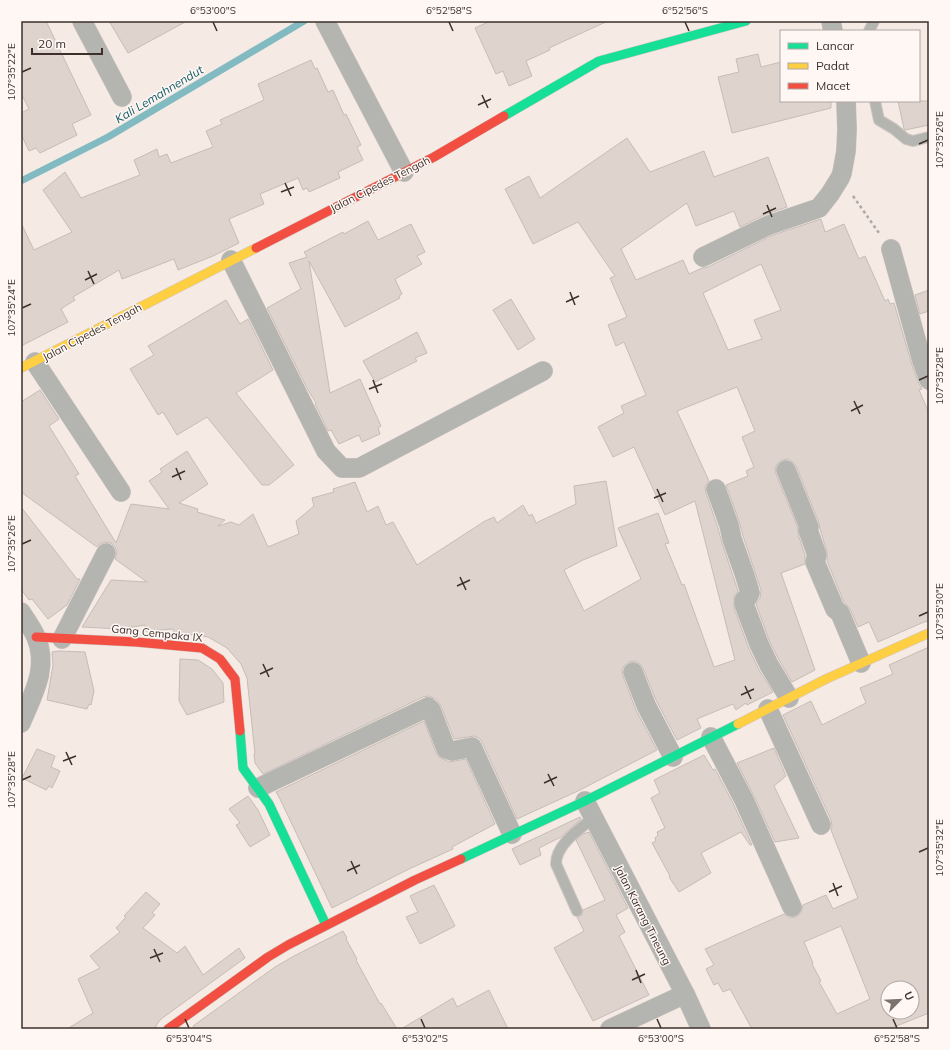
<svg xmlns="http://www.w3.org/2000/svg" width="950" height="1050" font-family="Mulish,sans-serif">
	<style>
		.lines { fill: none; stroke-linecap: round; stroke-linejoin: round }
		.stream { stroke: #82bac1; stroke-width: 7 }
		.building { fill: #ded3cd; stroke: #c7bdb7; fill-rule: evenodd }
		.lane-casing { stroke: #cfc6c0; stroke-width: 12 }
		.street-casing { stroke: #cfc6c0; stroke-width: 20 }
		.fast-casing { stroke: #cfc6c0; stroke-width: 10 }
		.slow-casing { stroke: #cfc6c0; stroke-width: 10 }
		.jam-casing { stroke: #cfc6c0; stroke-width: 10 }
		.path { stroke: #acaaa7; stroke-width: 2.5; stroke-dasharray: 3 3; stroke-linecap: butt }
		.lane { stroke: #b4b4b1; stroke-width: 10 }
		.street { stroke: #b4b4b1; stroke-width: 19 }
		.fast { stroke: #16e098; stroke-width: 9 }
		.slow { stroke: #ffcf43; stroke-width: 9 }
		.jam { stroke: #f24e42; stroke-width: 9 }
		.ticks { fill: none; stroke: #3d302a; stroke-width: 1.5 }
		.labels { text-anchor: middle; dominant-baseline: central; stroke-width: 3; stroke-linejoin: round; paint-order: stroke }
		.street-label { font-size: 11px; fill: #3d302a; stroke: #fef7f4 }
		.water-label { font-size: 12px; font-style: italic; fill: #165d67; stroke: #fef7f4 }
		.neatline { fill: none; stroke: #3d302a; stroke-width: 1.5 }
		.ticks-label { font-size: 10px; text-anchor: middle; fill: #3d302a }
	</style>
	<rect width="100%" height="100%" fill="#f5eae4"/>
	<g class="lines">
		<path class="stream" d="M 21,181 L 108,137 L 304,21"/>
	</g>
	<g class="building">
		<path d="M 21,21 L 46,21 L 91,115 L 72,124 L 77,135 L 40,153 L 36,148 L 29,151 L 21,134 L 21,113 L 29,109 L 21,93 Z"/>
		<path d="M 109,21 L 187,21 L 128,53 Z"/>
		<path d="M 490,21 L 608,21 L 549,48 L 550,50 L 526,61 L 532,76 L 509,86 L 503,71 L 496,74 L 475,28 Z"/>
		<path d="M 758,54 L 761,67 L 781,62 L 781,101 L 831,101 L 831,108 L 732,133 L 718,77 L 739,72 L 736,59 Z"/>
		<path d="M 311,60 L 315,69 L 317,68 L 328,92 L 333,90 L 344,115 L 346,114 L 361,145 L 357,147 L 363,160 L 338,172 L 340,178 L 309,192 L 307,188 L 303,190 L 298,178 L 260,194 L 264,204 L 229,219 L 239,243 L 213,256 L 178,270 L 174,259 L 122,279 L 119,270 L 73,297 L 75,300 L 61,309 L 68,322 L 21,346 L 21,223 L 34,250 L 72,232 L 43,190 L 65,172 L 81,198 L 140,175 L 134,160 L 157,149 L 159,157 L 167,154 L 171,163 L 213,147 L 206,131 L 222,124 L 220,120 L 264,100 L 258,84 Z"/>
		<path d="M 898,101 L 929,101 L 929,125 L 905,130 L 904,129 Z"/>
		<path d="M 627,138 L 650,172 L 704,151 L 714,177 L 768,157 L 787,207 L 764,215 L 740,227 L 734,211 L 696,226 L 687,203 L 621,249 L 636,280 L 683,260 L 689,274 L 702,268 L 708,267 L 773,235 L 821,219 L 825,232 L 844,224 L 859,259 L 865,256 L 885,301 L 888,299 L 890,304 L 894,303 L 912,365 L 919,384 L 922,389 L 919,390 L 929,413 L 929,621 L 924,622 L 878,642 L 869,622 L 858,627 L 850,609 L 844,602 L 827,561 L 827,552 L 820,529 L 819,523 L 796,466 L 793,462 L 788,459 L 782,460 L 778,463 L 775,468 L 776,474 L 798,528 L 798,534 L 805,555 L 805,564 L 781,573 L 815,670 L 792,682 L 779,660 L 769,640 L 756,604 L 760,598 L 761,590 L 743,536 L 739,521 L 726,485 L 748,476 L 746,471 L 754,467 L 742,437 L 755,431 L 737,387 L 677,411 L 709,481 L 705,487 L 706,493 L 718,528 L 722,543 L 738,591 L 734,595 L 734,608 L 749,649 L 759,670 L 773,692 L 747,705 L 746,703 L 736,710 L 733,704 L 697,719 L 701,728 L 677,740 L 656,700 L 643,668 L 640,664 L 635,661 L 629,662 L 625,665 L 622,670 L 623,676 L 636,710 L 657,750 L 580,790 L 517,819 L 482,742 L 479,738 L 474,736 L 454,739 L 441,706 L 436,699 L 429,696 L 423,697 L 263,774 L 255,763 L 254,754 L 255,754 L 247,678 L 241,664 L 227,648 L 208,637 L 203,636 L 174,633 L 173,629 L 148,631 L 145,631 L 145,625 L 120,629 L 82,627 L 111,580 L 147,582 L 115,559 L 117,552 L 115,547 L 111,543 L 105,542 L 100,544 L 97,547 L 21,492 L 21,402 L 40,390 L 59,419 L 49,426 L 79,474 L 75,476 L 116,543 L 131,504 L 169,509 L 149,481 L 162,472 L 160,469 L 187,451 L 208,484 L 179,503 L 198,509 L 197,512 L 225,520 L 218,526 L 231,522 L 239,525 L 253,514 L 268,547 L 299,534 L 296,521 L 314,506 L 312,498 L 334,492 L 333,489 L 355,482 L 367,512 L 378,506 L 386,525 L 393,522 L 417,565 L 485,521 L 494,517 L 497,523 L 523,505 L 529,516 L 532,514 L 536,523 L 576,504 L 574,486 L 606,481 L 617,546 L 583,560 L 564,570 L 584,611 L 641,579 L 618,528 L 658,513 L 669,543 L 665,544 L 682,585 L 684,584 L 714,667 L 735,660 L 695,501 L 665,515 L 634,447 L 613,457 L 598,427 L 624,413 L 621,406 L 646,395 L 624,342 L 616,346 L 608,325 L 627,317 L 610,278 L 615,276 L 578,222 L 533,244 L 505,189 L 529,176 L 540,198 ZM 761,264 L 781,310 L 754,320 L 762,339 L 728,350 L 703,293 Z"/>
		<path d="M 368,221 L 378,240 L 411,224 L 425,252 L 417,256 L 422,264 L 395,279 L 402,294 L 399,296 L 400,298 L 345,327 L 309,261 L 330,393 L 360,379 L 381,426 L 378,428 L 380,434 L 362,442 L 359,435 L 339,444 L 331,430 L 328,431 L 315,404 L 316,403 L 307,388 L 267,308 L 301,289 L 289,263 L 307,257 L 304,252 L 343,232 L 344,234 Z"/>
		<path d="M 929,290 L 929,311 L 920,314 L 915,295 Z"/>
		<path d="M 511,299 L 535,339 L 518,350 L 493,310 Z"/>
		<path d="M 226,300 L 240,324 L 248,319 L 273,370 L 236,393 L 294,465 L 269,485 L 262,485 L 207,417 L 177,435 L 163,412 L 158,415 L 130,369 L 154,355 L 148,346 Z"/>
		<path d="M 417,332 L 427,353 L 415,358 L 417,361 L 375,382 L 363,361 Z"/>
		<path d="M 21,507 L 77,579 L 80,579 L 67,605 L 48,619 L 32,599 L 29,600 L 21,589 Z"/>
		<path d="M 929,647 L 929,1013 L 889,1029 L 752,1029 L 730,989 L 723,992 L 718,983 L 714,985 L 706,969 L 714,965 L 705,949 L 784,914 L 790,918 L 796,917 L 801,913 L 803,905 L 826,895 L 833,909 L 858,898 L 831,830 L 832,826 L 831,820 L 783,715 L 811,701 L 822,725 L 866,703 L 860,688 L 893,674 L 889,665 ZM 841,926 L 870,999 L 837,1014 L 819,982 L 821,981 L 812,964 L 813,963 L 804,942 ZM 888,988 L 912,988 L 912,1012 L 888,1012 Z"/>
		<path d="M 59,651 L 85,652 L 94,691 L 91,705 L 89,704 L 87,709 L 47,700 L 53,665 L 52,652 Z"/>
		<path d="M 180,659 L 198,660 L 212,669 L 223,683 L 224,702 L 187,715 L 179,701 Z"/>
		<path d="M 424,721 L 436,753 L 439,757 L 449,762 L 466,759 L 495,824 L 452,847 L 453,849 L 409,869 L 332,908 L 280,799 L 276,792 Z"/>
		<path d="M 774,748 L 786,776 L 774,786 L 799,838 L 775,842 L 754,796 L 737,763 Z"/>
		<path d="M 37,749 L 55,756 L 51,767 L 60,771 L 52,788 L 49,786 L 46,790 L 22,778 Z"/>
		<path d="M 704,755 L 713,770 L 715,769 L 734,805 L 752,845 L 750,845 L 741,832 L 701,853 L 711,873 L 679,892 L 669,877 L 670,876 L 652,843 L 656,841 L 655,838 L 658,835 L 657,832 L 665,828 L 651,798 L 660,793 L 654,780 Z"/>
		<path d="M 248,796 L 258,810 L 270,835 L 250,847 L 236,825 L 240,823 L 229,809 Z"/>
		<path d="M 580,817 L 581,819 L 561,837 L 539,848 L 541,855 L 520,865 L 512,849 Z"/>
		<path d="M 589,832 L 628,908 L 616,915 L 625,932 L 619,936 L 649,995 L 593,1021 L 554,948 L 584,931 L 577,917 L 582,915 L 583,910 L 605,900 L 576,840 L 583,834 Z"/>
		<path d="M 434,885 L 455,926 L 420,944 L 406,917 L 418,912 L 410,896 Z"/>
		<path d="M 146,892 L 160,904 L 152,913 L 155,915 L 143,928 L 177,953 L 185,946 L 203,975 L 239,948 L 245,958 L 161,1019 L 157,1024 L 156,1027 L 153,1029 L 67,1029 L 93,1013 L 78,979 L 100,968 L 90,956 L 120,932 L 116,928 L 126,917 L 124,916 Z"/>
		<path d="M 343,931 L 347,938 L 346,939 L 357,959 L 356,960 L 380,1004 L 381,1003 L 397,1029 L 195,1029 L 193,1026 L 275,967 L 294,956 Z"/>
		<path d="M 489,990 L 508,1029 L 401,1029 L 453,998 L 457,1007 Z"/>
	</g>
	<g class="lines">
		<g class="lane-casing">
			<g id="lane">
				<path d="M 869,31 L 874,21"/>
				<path d="M 875,101 L 879,120 L 894,129 L 906,139 L 913,141 L 929,137"/>
				<path d="M 577,911 L 556,864 C 556,844 580,829 593,818"/>
			</g>
		</g>
		<g class="street-casing">
			<g id="street">
				<path d="M 82,21 L 122,97"/>
				<path d="M 325,21 L 404,172"/>
				<path d="M 831,21 L 833,31"/>
				<path d="M 891,249 L 922,361 L 929,380"/>
				<path d="M 703,257 L 769,225 L 819,208 L 830,194 L 840,178 L 842,173 L 846,151 L 847,129 L 846,101"/>
				<path d="M 231,260 L 326,451 L 342,468 L 359,468 L 543,371"/>
				<path d="M 35,362 L 121,492"/>
				<path d="M 786,470 L 809,527 L 808,530 L 817,555 L 815,562 L 835,609 L 840,613 L 861,663"/>
				<path d="M 716,489 L 729,525 L 732,539 L 744,573 L 749,589 L 750,593 L 748,597 L 744,600 L 744,604 L 759,644 L 769,665 L 789,698"/>
				<path d="M 21,612 C 26,620 32,628 36,637 C 49,668 33,694 21,723"/>
				<path d="M 62,639 L 106,553"/>
				<path d="M 633,672 L 646,705 L 673,757"/>
				<path d="M 768,709 L 821,825"/>
				<path d="M 711,737 L 744,800 L 792,907"/>
				<path d="M 258,788 L 428,707 L 431,710 L 446,749 L 452,751 L 472,747 L 512,834"/>
				<path d="M 585,801 L 685,994 L 701,1029"/>
				<path d="M 610,1029 L 685,994"/>
			</g>
		</g>
		<g class="fast-casing">
			<g id="fast">
				<path d="M 504,116 L 599,61 L 746,21"/>
				<path d="M 240,731 L 243,768 L 269,804 L 326,925"/>
				<path d="M 461,859 L 585,801 L 738,724"/>
			</g>
		</g>
		<g class="slow-casing">
			<g id="slow">
				<path d="M 21,368 L 256,248"/>
				<path d="M 738,724 L 826,679 L 929,633"/>
			</g>
		</g>
		<g class="jam-casing">
			<g id="jam">
				<path d="M 256,248 L 434,157 L 504,116"/>
				<path d="M 36,637 L 136,642 L 202,648 L 220,659 L 235,679 L 240,731"/>
				<path d="M 168,1029 L 268,957 L 288,945 L 415,880 L 461,859"/>
			</g>
		</g>
		<path class="path" d="M 853,196 L 879,233"/>
		<use href="#lane" class="lane"/>
		<use href="#street" class="street"/>
		<use href="#fast" class="fast"/>
		<use href="#slow" class="slow"/>
		<use href="#jam" class="jam"/>
	</g>
	<path class="ticks" d="M 213,22 L 217,31M 449,22 L 453,31M 685,22 L 689,31M 22,72 L 31,68M 482,95 L 488,108M 478,105 L 491,99M 919,144 L 928,140M 285,183 L 291,196M 281,192 L 294,187M 767,205 L 772,217M 763,214 L 776,208M 88,271 L 94,284M 85,280 L 97,274M 570,292 L 575,305M 566,302 L 579,296M 22,308 L 31,304M 373,380 L 378,393M 919,380 L 928,376M 369,389 L 382,384M 854,401 L 860,414M 851,411 L 863,405M 176,468 L 181,480M 172,477 L 185,471M 657,489 L 663,502M 654,498 L 666,493M 22,544 L 31,540M 460,577 L 466,590M 457,586 L 470,580M 919,616 L 928,612M 263,664 L 269,677M 260,674 L 273,668M 745,686 L 751,699M 741,695 L 754,689M 66,752 L 72,765M 63,761 L 76,756M 548,774 L 554,786M 22,780 L 31,776M 544,783 L 557,777M 919,852 L 928,848M 351,861 L 357,874M 347,871 L 360,865M 833,883 L 838,896M 829,892 L 842,886M 154,949 L 160,962M 150,958 L 163,953M 636,970 L 641,983M 632,980 L 645,974M 185,1019 L 189,1028M 421,1019 L 425,1028M 657,1019 L 661,1028M 893,1019 L 897,1028"/>
	<g class="labels">
		<g class="street-label">
			<text transform="translate(380 184) rotate(-27)">Jalan Cipedes Tengah</text>
			<text transform="translate(92 332) rotate(-28)">Jalan Cipedes Tengah</text>
			<text transform="translate(157 633) rotate(6)">Gang Cempaka IX</text>
			<text transform="translate(643 915) rotate(63)">Jalan Karang Tineung</text>
		</g>
		<g class="water-label">
			<text transform="translate(159 94) rotate(-31)">Kali Lemahnendut</text>
		</g>
	</g>
	<rect width="950" height="1050" fill="none" stroke="#fef7f4" stroke-width="44"/>
	<rect x="780" y="30" width="140" height="72" fill="#fef7f4" stroke="#b1a7a3"/>
	<rect x="788" y="43" width="20" height="6" fill="#16e098" stroke="#b1a7a3"/>
	<text x="816" y="50" font-size="12" fill="#3d302a">Lancar</text>
	<rect x="788" y="63" width="20" height="6" fill="#ffcf43" stroke="#b1a7a3"/>
	<text x="816" y="70" font-size="12" fill="#3d302a">Padat</text>
	<rect x="788" y="83" width="20" height="6" fill="#f24e42" stroke="#b1a7a3"/>
	<text x="816" y="90" font-size="12" fill="#3d302a">Macet</text>
	<g transform="translate(900 1000) rotate(66)"><circle r="19" fill="#fef7f4" stroke="#b1a7a3"/>
	<path d="M0-3L7 15L0 10L-7 15Z" fill="#7d716b"/>
	<text y="-6" font-size="11" font-weight="bold" text-anchor="middle" fill="#3d302a">U</text>
	</g>
	<path d="M32 48v6h70v-6" fill="none" stroke="#3d302a" stroke-width="2"/>
	<text x="38" y="48" font-size="12" fill="#3d302a" stroke="#fef7f4" stroke-width="3" paint-order="stroke">20 m</text>
	<rect x="22" y="22" width="906" height="1006" class="neatline"/>
	<g class="ticks-label">
		<text x="213" y="14">6°53'00"S</text>
		<text x="449" y="14">6°52'58"S</text>
		<text x="685" y="14">6°52'56"S</text>
		<text transform="translate(11 72) rotate(-90)" y="4">107°35'22"E</text>
		<text transform="translate(939 140) rotate(-90)" y="4">107°35'26"E</text>
		<text transform="translate(11 308) rotate(-90)" y="4">107°35'24"E</text>
		<text transform="translate(939 376) rotate(-90)" y="4">107°35'28"E</text>
		<text transform="translate(11 544) rotate(-90)" y="4">107°35'26"E</text>
		<text transform="translate(939 612) rotate(-90)" y="4">107°35'30"E</text>
		<text transform="translate(11 780) rotate(-90)" y="4">107°35'28"E</text>
		<text transform="translate(939 848) rotate(-90)" y="4">107°35'32"E</text>
		<text x="189" y="1042">6°53'04"S</text>
		<text x="425" y="1042">6°53'02"S</text>
		<text x="661" y="1042">6°53'00"S</text>
		<text x="897" y="1042">6°52'58"S</text>
	</g>
</svg>
